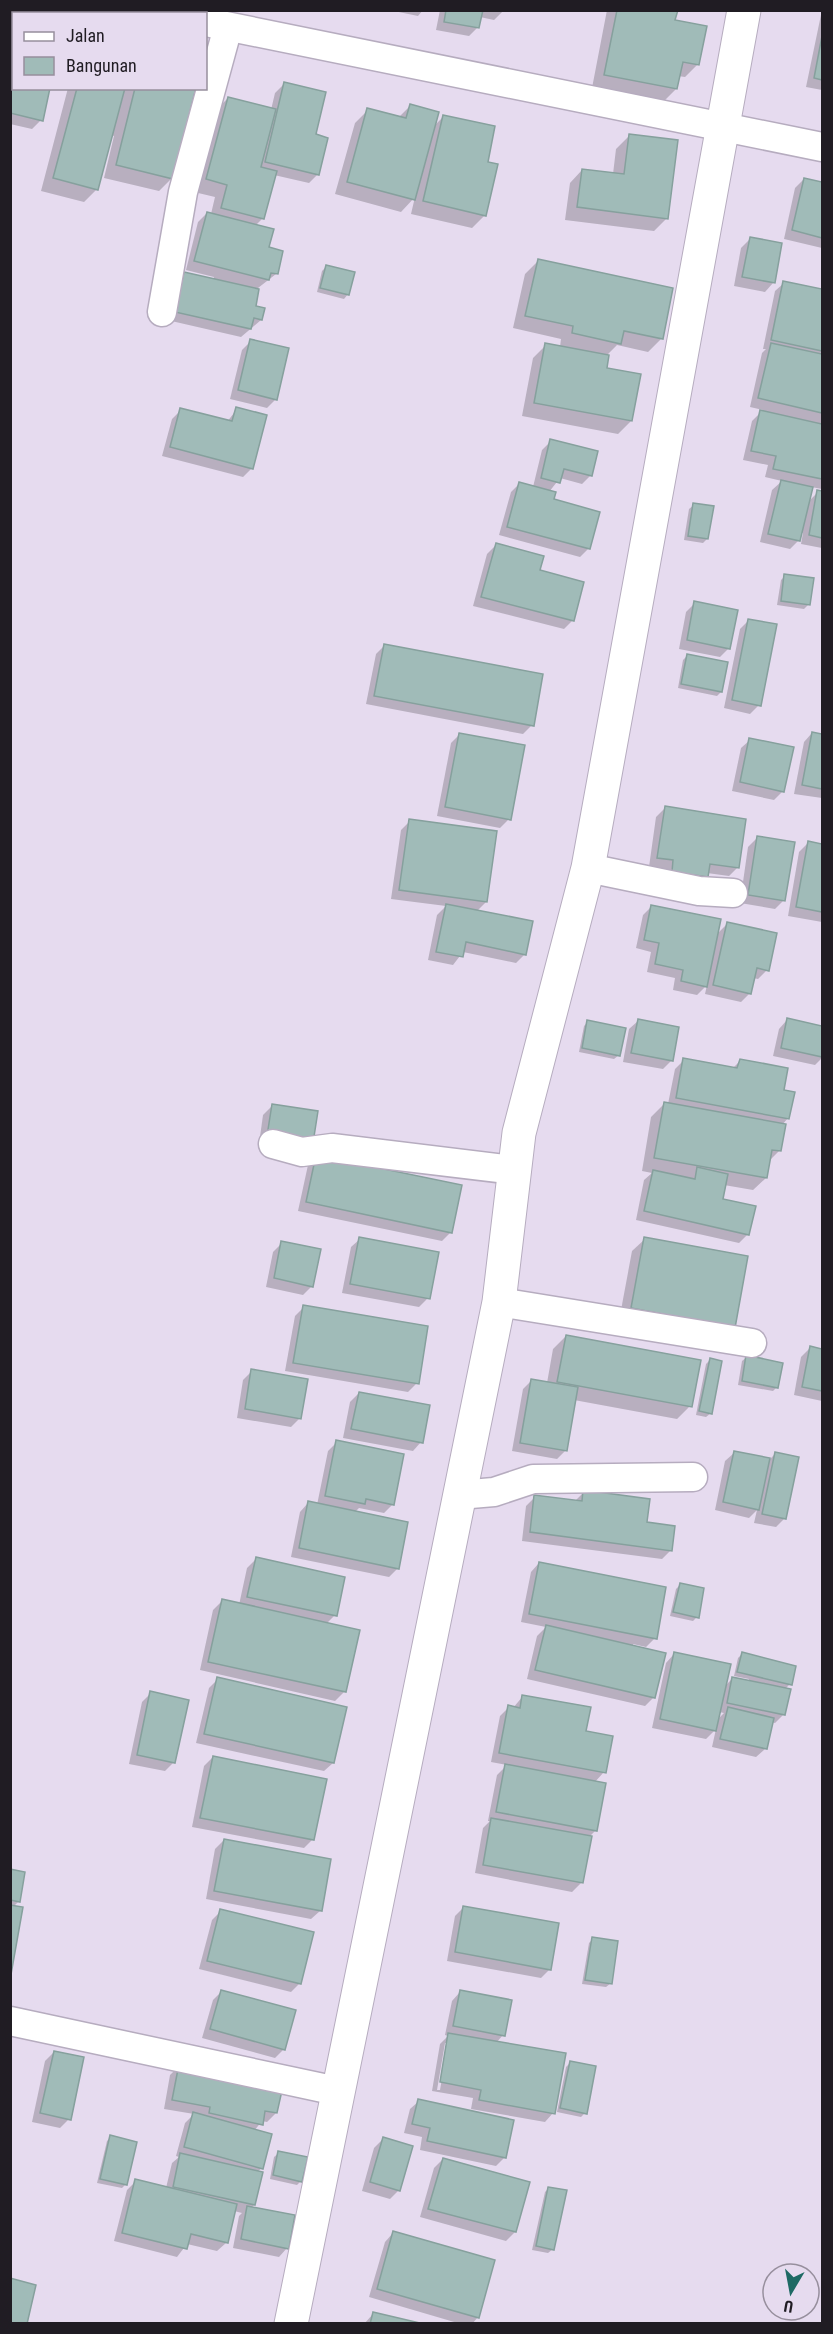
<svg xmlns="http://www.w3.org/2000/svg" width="833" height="2334" font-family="'Roboto Condensed',sans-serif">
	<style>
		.shadow { fill: #0003; fill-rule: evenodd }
		.building { fill: #a0bbb8; stroke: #86a09d; stroke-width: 1.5 }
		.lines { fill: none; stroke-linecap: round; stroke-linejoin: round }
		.minor-casing { stroke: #b6acbf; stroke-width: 31 }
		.tertiary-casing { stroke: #b6acbf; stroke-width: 35 }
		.minor { stroke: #fff; stroke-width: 28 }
		.tertiary { stroke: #fff; stroke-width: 33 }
	</style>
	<rect width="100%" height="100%" fill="#e6dbef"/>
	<g class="shadow">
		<path d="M 389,10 L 423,10 L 418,16 Z"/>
		<path d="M 440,10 L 503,11 L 494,20 L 480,17 L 478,27 L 469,36 L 436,30 Z"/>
		<path d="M 607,10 L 676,10 L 674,21 L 698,64 L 685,77 L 678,76 L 676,89 L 663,102 L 592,88 Z"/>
		<path d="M 822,10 L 822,90 L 806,87 Z"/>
		<path d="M 10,46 L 14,88 L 41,120 L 32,129 L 10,124 Z"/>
		<path d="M 284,84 L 314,135 L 318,174 L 309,183 L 274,175 L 263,218 L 255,226 L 276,274 L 258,288 L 254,307 L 261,320 L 241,337 L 167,320 L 176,282 L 184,273 L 213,280 L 214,277 L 186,270 L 198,222 L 207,213 L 211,214 L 215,197 L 194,192 L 215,111 L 228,98 L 271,110 L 275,93 Z"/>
		<path d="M 68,88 L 195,88 L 172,178 L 159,191 L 104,178 L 114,136 L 111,135 L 97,189 L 84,202 L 41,191 Z"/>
		<path d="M 410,106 L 434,126 L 444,116 L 486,163 L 485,215 L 472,228 L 411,214 L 415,197 L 401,212 L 335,194 L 355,123 L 368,110 L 398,118 Z"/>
		<path d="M 629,136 L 667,218 L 654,231 L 565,220 L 570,183 L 582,170 L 613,174 L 616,149 Z"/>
		<path d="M 804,179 L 822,184 L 822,248 L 784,239 L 795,188 Z"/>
		<path d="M 750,239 L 781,244 L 773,283 L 765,292 L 734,286 L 741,248 Z"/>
		<path d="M 538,261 L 672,289 L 661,339 L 648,352 L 617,345 L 606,356 L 605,369 L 631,421 L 618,434 L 522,416 L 533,358 L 546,345 L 560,347 L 561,339 L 513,328 L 525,274 Z"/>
		<path d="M 326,267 L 348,294 L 344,299 L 317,292 L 322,271 Z"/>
		<path d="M 784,283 L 822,291 L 822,489 L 811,487 L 808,502 L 818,492 L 822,493 L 822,548 L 801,544 L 803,533 L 801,532 L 799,540 L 790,549 L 760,542 L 772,490 L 782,481 L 765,477 L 768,465 L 743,460 L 752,421 L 763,410 L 750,407 L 762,353 L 766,349 L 763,349 L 775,291 Z"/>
		<path d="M 251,341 L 276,399 L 267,408 L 230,399 L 242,350 Z"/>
		<path d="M 237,409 L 252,468 L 243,477 L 162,456 L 172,419 L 181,410 L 227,422 Z"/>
		<path d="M 551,441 L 591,475 L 582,484 L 560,478 L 549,492 L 552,501 L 589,548 L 580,557 L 499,535 L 511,492 L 520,483 L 533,487 L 542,450 Z"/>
		<path d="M 694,505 L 707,539 L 703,543 L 684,540 L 689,509 Z"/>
		<path d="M 496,545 L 538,572 L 573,620 L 564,629 L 473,606 L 487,554 Z"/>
		<path d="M 785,576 L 808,605 L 804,609 L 777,605 L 781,580 Z"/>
		<path d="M 695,603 L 729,648 L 720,657 L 679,649 L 686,612 Z"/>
		<path d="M 749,620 L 759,705 L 750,714 L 724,708 L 740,629 Z"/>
		<path d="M 385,645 L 532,725 L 523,734 L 366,704 L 376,654 Z"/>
		<path d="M 687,656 L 721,692 L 717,696 L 678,688 L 683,660 Z"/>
		<path d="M 812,733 L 822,735 L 822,798 L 794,794 L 804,742 Z"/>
		<path d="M 460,734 L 509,819 L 500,828 L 437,816 L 451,743 Z"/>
		<path d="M 750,740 L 783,791 L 774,800 L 732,791 L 741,748 Z"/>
		<path d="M 665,808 L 738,867 L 729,876 L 707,873 L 698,885 L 664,880 L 665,869 L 649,867 L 656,817 Z"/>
		<path d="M 410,821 L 486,902 L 476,912 L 525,954 L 516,963 L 463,952 L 453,965 L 428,960 L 437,915 L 446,906 L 391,899 L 401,830 Z"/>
		<path d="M 757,838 L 784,900 L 775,909 L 740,903 L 748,847 Z"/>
		<path d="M 808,843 L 822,846 L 822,922 L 788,916 L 799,852 Z"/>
		<path d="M 652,906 L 716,935 L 727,924 L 767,970 L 758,979 L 753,978 L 750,993 L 741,1002 L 705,994 L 707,985 L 697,995 L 673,990 L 675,978 L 647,972 L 651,952 L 636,948 L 643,915 Z"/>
		<path d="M 787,1020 L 822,1027 L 822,1058 L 815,1065 L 773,1056 L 779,1029 Z"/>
		<path d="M 638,1021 L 672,1060 L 663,1069 L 623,1062 L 629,1029 Z"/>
		<path d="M 588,1022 L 619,1055 L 614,1059 L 579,1052 L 584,1026 Z"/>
		<path d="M 684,1060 L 732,1069 L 740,1061 L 782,1092 L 788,1118 L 782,1125 L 780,1150 L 769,1161 L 766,1178 L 753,1190 L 724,1185 L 721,1200 L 748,1234 L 739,1243 L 636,1220 L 644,1180 L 652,1173 L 642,1171 L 651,1117 L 664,1104 L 668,1104 L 675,1069 Z"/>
		<path d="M 272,1106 L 312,1143 L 259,1144 L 263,1115 Z"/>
		<path d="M 317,1156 L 451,1232 L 442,1241 L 298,1211 L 308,1165 Z"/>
		<path d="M 360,1239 L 428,1298 L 419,1307 L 342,1293 L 351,1247 Z"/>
		<path d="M 645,1239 L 734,1327 L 619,1321 L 632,1251 Z"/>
		<path d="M 282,1243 L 312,1286 L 303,1295 L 266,1287 L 273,1252 Z"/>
		<path d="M 304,1307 L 417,1383 L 408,1392 L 285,1371 L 295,1316 Z"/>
		<path d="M 566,1336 L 690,1406 L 677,1419 L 574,1400 L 566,1450 L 557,1459 L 512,1451 L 523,1389 L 532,1380 L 547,1383 L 553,1349 Z"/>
		<path d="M 810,1348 L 822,1350 L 822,1401 L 794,1395 L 801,1357 Z"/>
		<path d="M 747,1357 L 777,1387 L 773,1391 L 738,1385 L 742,1361 Z"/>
		<path d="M 711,1359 L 711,1413 L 706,1417 L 696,1415 L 706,1364 Z"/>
		<path d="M 252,1371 L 300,1418 L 291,1427 L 237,1418 L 243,1380 Z"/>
		<path d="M 359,1393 L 421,1442 L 413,1451 L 343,1438 L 350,1402 Z"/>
		<path d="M 337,1442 L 393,1504 L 384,1513 L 359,1508 L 355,1512 L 398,1568 L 389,1577 L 291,1557 L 300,1512 L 308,1503 L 317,1505 L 328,1451 Z"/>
		<path d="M 734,1453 L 769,1460 L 775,1454 L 785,1518 L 776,1527 L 754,1523 L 757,1510 L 749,1518 L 715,1510 L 725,1461 Z"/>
		<path d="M 584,1492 L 671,1550 L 662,1559 L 522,1541 L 526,1506 L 535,1497 L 574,1502 Z"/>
		<path d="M 256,1559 L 335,1615 L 326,1624 L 358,1631 L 344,1692 L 335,1701 L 200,1670 L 213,1610 L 222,1601 L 239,1605 L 247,1568 Z"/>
		<path d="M 539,1563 L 655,1638 L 646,1647 L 633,1644 L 633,1647 L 654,1697 L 645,1706 L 527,1679 L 537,1636 L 546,1627 L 521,1622 L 531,1572 Z"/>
		<path d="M 680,1585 L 697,1617 L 693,1621 L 670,1616 L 676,1589 Z"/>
		<path d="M 674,1654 L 724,1687 L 732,1679 L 748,1682 L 749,1679 L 734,1676 L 738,1658 L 742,1654 L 790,1684 L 785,1689 L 784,1714 L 775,1723 L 771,1722 L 765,1749 L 756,1757 L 712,1747 L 716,1729 L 706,1739 L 652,1728 L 666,1663 ZM 719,1712 L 724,1713 L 717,1720 Z"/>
		<path d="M 218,1679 L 333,1763 L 324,1771 L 196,1743 L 209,1688 Z"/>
		<path d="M 151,1693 L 174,1762 L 165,1771 L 129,1764 L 142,1702 Z"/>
		<path d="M 523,1696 L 585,1733 L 604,1772 L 594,1783 L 596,1830 L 590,1836 L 581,1883 L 572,1892 L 475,1873 L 483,1828 L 490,1821 L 488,1821 L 497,1775 L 507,1765 L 491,1762 L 500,1716 L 509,1707 L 513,1708 Z"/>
		<path d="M 213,1757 L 313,1839 L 304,1848 L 192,1827 L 204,1766 Z"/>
		<path d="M 224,1840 L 320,1911 L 311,1919 L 206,1899 L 215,1849 Z"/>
		<path d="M 10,1871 L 19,1901 L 13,1907 L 10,1971 Z"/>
		<path d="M 464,1907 L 550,1969 L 541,1978 L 447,1961 L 455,1916 Z"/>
		<path d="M 221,1911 L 300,1983 L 291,1992 L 199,1969 L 212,1920 Z"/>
		<path d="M 593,1939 L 611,1983 L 606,1987 L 582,1984 L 589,1943 Z"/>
		<path d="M 222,1991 L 284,2049 L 275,2058 L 202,2038 L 213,2000 Z"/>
		<path d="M 460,1992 L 503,2035 L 496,2043 L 553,2113 L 545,2122 L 471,2109 L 473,2098 L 432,2091 L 440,2044 L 448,2036 L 445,2035 L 452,2001 ZM 445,2043 L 448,2043 L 440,2090 L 437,2090 Z"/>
		<path d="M 54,2052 L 69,2119 L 60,2128 L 32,2122 L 45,2061 Z"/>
		<path d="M 570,2063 L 585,2113 L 581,2117 L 557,2112 L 566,2067 Z"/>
		<path d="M 179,2066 L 276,2113 L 267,2122 L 262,2121 L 254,2131 L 262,2168 L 257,2172 L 254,2205 L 251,2208 L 287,2248 L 279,2257 L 233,2248 L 239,2216 L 242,2213 L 234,2211 L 226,2243 L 217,2251 L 187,2244 L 177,2257 L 114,2241 L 127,2190 L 136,2181 L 166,2188 L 172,2163 L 179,2157 L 176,2156 L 185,2123 L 194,2114 L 164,2109 L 170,2075 Z"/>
		<path d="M 419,2101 L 504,2158 L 496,2166 L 420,2150 L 422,2137 L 404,2133 L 410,2109 Z"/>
		<path d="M 111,2137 L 126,2184 L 122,2188 L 97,2183 L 107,2141 Z"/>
		<path d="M 383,2139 L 399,2190 L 390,2199 L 362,2191 L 374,2148 Z"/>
		<path d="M 279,2153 L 301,2181 L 297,2185 L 270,2179 L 274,2157 Z"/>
		<path d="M 443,2159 L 515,2232 L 506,2241 L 420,2217 L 434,2168 Z"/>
		<path d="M 549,2188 L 553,2249 L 548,2253 L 532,2250 L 545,2192 Z"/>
		<path d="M 393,2233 L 478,2317 L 472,2324 L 461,2324 L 369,2297 L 385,2242 Z"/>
		<path d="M 373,2314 L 417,2324 L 364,2324 Z"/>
	</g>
	<g class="building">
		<path d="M 446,10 L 483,10 L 479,28 L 444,22 Z"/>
		<path d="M 617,10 L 678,10 L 675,20 L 707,26 L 699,65 L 683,62 L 677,89 L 604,75 Z"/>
		<path d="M 822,36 L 822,80 L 814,78 Z"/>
		<path d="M 10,44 L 14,45 L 14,88 L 50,88 L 43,121 L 10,113 Z"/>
		<path d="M 284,82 L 326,92 L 316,134 L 328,138 L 319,175 L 265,162 Z"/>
		<path d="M 77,88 L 125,88 L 98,190 L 53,178 Z"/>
		<path d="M 135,88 L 196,88 L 173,179 L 116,165 Z"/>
		<path d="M 228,97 L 276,109 L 261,167 L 277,171 L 264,219 L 221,208 L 227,185 L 206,179 Z"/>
		<path d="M 410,104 L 439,112 L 415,200 L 347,182 L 367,108 L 406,118 Z"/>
		<path d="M 443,115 L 495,126 L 488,162 L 498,164 L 486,216 L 423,201 Z"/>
		<path d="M 629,134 L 678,140 L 668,219 L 577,207 L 582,169 L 624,174 Z"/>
		<path d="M 804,178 L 822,182 L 822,238 L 792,230 Z"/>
		<path d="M 207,212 L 274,229 L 269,247 L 283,251 L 278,274 L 271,273 L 269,280 L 194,261 Z"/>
		<path d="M 750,237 L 782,243 L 775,283 L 742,277 Z"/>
		<path d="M 538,259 L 673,288 L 663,339 L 624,331 L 621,344 L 572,333 L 573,326 L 525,316 Z"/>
		<path d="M 326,265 L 355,272 L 349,295 L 320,288 Z"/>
		<path d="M 184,272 L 259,289 L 256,306 L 265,308 L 262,320 L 254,318 L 251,329 L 175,312 Z"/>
		<path d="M 783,281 L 822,289 L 822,351 L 771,340 Z"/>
		<path d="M 250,339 L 289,348 L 277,400 L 238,390 Z"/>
		<path d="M 545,343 L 609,355 L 607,368 L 641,374 L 632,421 L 534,403 Z"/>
		<path d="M 771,343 L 822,354 L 822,413 L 758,398 Z"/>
		<path d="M 236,407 L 267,415 L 253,469 L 170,447 L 180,408 L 232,421 Z"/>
		<path d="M 760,410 L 822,424 L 822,479 L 773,469 L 776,456 L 751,451 Z"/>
		<path d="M 550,439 L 598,451 L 592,476 L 564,469 L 560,483 L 541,478 Z"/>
		<path d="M 781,480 L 813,487 L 800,541 L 768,534 Z"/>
		<path d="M 519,482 L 556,492 L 554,499 L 600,512 L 590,549 L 507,527 Z"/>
		<path d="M 817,490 L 822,491 L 822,538 L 809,535 Z"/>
		<path d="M 693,503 L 714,506 L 708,539 L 688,536 Z"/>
		<path d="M 496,543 L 544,556 L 540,570 L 584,582 L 574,621 L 481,597 Z"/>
		<path d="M 784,574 L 814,578 L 810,605 L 781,601 Z"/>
		<path d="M 694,601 L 738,610 L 730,649 L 687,640 Z"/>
		<path d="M 748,619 L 777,624 L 761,706 L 732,700 Z"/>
		<path d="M 384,644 L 543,674 L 534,726 L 374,696 Z"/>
		<path d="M 687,654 L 728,662 L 722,692 L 681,684 Z"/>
		<path d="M 812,732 L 822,734 L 822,789 L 802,785 Z"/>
		<path d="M 459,733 L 525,745 L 511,820 L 445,807 Z"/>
		<path d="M 749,738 L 794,747 L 784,792 L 740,782 Z"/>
		<path d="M 665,806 L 746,819 L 739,868 L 710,864 L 708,877 L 672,872 L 673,860 L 657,858 Z"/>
		<path d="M 409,819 L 497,831 L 487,902 L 399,890 Z"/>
		<path d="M 757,836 L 795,842 L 785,901 L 748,895 Z"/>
		<path d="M 808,841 L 822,844 L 822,912 L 796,907 Z"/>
		<path d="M 446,904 L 533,921 L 526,955 L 466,942 L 463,957 L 436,952 Z"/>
		<path d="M 651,905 L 721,919 L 707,987 L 681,981 L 683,970 L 655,964 L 659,943 L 644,940 Z"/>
		<path d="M 727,922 L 777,933 L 769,971 L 757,968 L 751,994 L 713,985 Z"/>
		<path d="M 787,1018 L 822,1026 L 822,1057 L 781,1048 Z"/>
		<path d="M 638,1019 L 679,1027 L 673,1061 L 631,1053 Z"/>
		<path d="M 587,1020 L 626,1028 L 620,1056 L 582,1048 Z"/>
		<path d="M 683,1058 L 737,1068 L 740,1059 L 788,1068 L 784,1090 L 795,1092 L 789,1119 L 676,1098 Z"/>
		<path d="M 664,1102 L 786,1124 L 781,1151 L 772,1150 L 767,1178 L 654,1158 Z"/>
		<path d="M 272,1104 L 318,1111 L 313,1143 L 267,1136 Z"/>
		<path d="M 316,1155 L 462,1185 L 452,1233 L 306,1202 Z"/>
		<path d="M 697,1167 L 728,1174 L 723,1199 L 756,1206 L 749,1235 L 644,1211 L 653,1170 L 695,1179 Z"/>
		<path d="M 359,1237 L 439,1252 L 430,1299 L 350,1284 Z"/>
		<path d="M 644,1237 L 748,1256 L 735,1328 L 631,1308 Z"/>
		<path d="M 281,1241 L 321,1249 L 313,1287 L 274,1278 Z"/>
		<path d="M 303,1305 L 428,1326 L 419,1384 L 293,1363 Z"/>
		<path d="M 566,1335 L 701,1360 L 692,1407 L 557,1382 Z"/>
		<path d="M 810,1346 L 822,1349 L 822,1391 L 802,1387 Z"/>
		<path d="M 746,1355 L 783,1363 L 778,1388 L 742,1381 Z"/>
		<path d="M 710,1358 L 722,1361 L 712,1414 L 699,1411 Z"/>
		<path d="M 251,1369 L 308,1379 L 301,1419 L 245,1409 Z"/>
		<path d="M 531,1379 L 578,1387 L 567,1451 L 520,1443 Z"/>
		<path d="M 359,1392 L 430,1405 L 423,1443 L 351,1429 Z"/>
		<path d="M 336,1440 L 404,1454 L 394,1505 L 366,1499 L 365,1504 L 325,1496 Z"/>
		<path d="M 734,1451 L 770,1458 L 759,1510 L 723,1502 Z"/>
		<path d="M 775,1452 L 799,1457 L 786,1519 L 762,1514 Z"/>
		<path d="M 583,1490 L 650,1499 L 647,1522 L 675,1526 L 672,1551 L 530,1532 L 534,1495 L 582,1501 Z"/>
		<path d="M 308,1501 L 408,1522 L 399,1569 L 299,1548 Z"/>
		<path d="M 256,1557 L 345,1577 L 337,1616 L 247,1597 Z"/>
		<path d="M 539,1562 L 666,1587 L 657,1639 L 529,1614 Z"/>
		<path d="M 680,1583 L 704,1588 L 699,1618 L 673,1612 Z"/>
		<path d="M 222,1599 L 360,1630 L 346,1692 L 208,1662 Z"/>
		<path d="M 546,1625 L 666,1653 L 655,1698 L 535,1670 Z"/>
		<path d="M 674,1652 L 731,1664 L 716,1731 L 660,1719 Z"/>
		<path d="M 742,1652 L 796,1666 L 792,1685 L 737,1672 Z"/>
		<path d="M 217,1677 L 347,1707 L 334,1763 L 204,1734 Z"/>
		<path d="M 732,1677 L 791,1689 L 785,1715 L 727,1703 Z"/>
		<path d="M 150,1691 L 189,1700 L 175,1763 L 137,1755 Z"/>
		<path d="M 522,1695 L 591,1707 L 586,1731 L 613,1736 L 606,1773 L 499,1753 L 508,1705 L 520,1708 Z"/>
		<path d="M 728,1707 L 774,1718 L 767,1749 L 720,1739 Z"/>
		<path d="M 213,1756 L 327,1779 L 314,1840 L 200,1818 Z"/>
		<path d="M 505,1764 L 606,1783 L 597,1831 L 496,1812 Z"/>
		<path d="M 491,1818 L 592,1836 L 583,1883 L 483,1865 Z"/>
		<path d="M 224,1839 L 331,1859 L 322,1911 L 214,1891 Z"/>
		<path d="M 10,1869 L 25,1872 L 20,1902 L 10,1900 Z"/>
		<path d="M 10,1905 L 23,1907 L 10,1980 Z"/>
		<path d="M 463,1906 L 559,1923 L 551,1970 L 455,1952 Z"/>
		<path d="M 220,1909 L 314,1932 L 301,1984 L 207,1961 Z"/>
		<path d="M 592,1937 L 618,1941 L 612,1984 L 585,1980 Z"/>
		<path d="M 221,1990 L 296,2010 L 285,2050 L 210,2029 Z"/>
		<path d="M 460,1990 L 512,2000 L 505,2036 L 453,2026 Z"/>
		<path d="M 448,2033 L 566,2053 L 555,2114 L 479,2100 L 481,2090 L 440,2082 Z"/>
		<path d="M 54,2051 L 84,2057 L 71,2120 L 40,2113 Z"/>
		<path d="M 570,2061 L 596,2066 L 587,2114 L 560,2108 Z"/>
		<path d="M 179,2064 L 283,2086 L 277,2113 L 265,2111 L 263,2125 L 209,2113 L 210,2107 L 172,2100 Z"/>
		<path d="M 418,2099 L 514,2120 L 506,2158 L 427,2141 L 430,2128 L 412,2124 Z"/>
		<path d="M 193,2112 L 272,2134 L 263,2169 L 184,2147 Z"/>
		<path d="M 110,2135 L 137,2142 L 127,2185 L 100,2179 Z"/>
		<path d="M 383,2137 L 413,2146 L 400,2191 L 370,2182 Z"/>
		<path d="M 278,2151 L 308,2157 L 302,2182 L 273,2175 Z"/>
		<path d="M 180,2153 L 263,2172 L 255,2205 L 173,2187 Z"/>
		<path d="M 443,2158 L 530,2182 L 516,2232 L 428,2209 Z"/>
		<path d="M 135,2179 L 237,2204 L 228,2243 L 191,2234 L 187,2249 L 122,2233 Z"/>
		<path d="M 548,2187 L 567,2190 L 554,2250 L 536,2246 Z"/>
		<path d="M 247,2206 L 295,2215 L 289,2249 L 241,2239 Z"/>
		<path d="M 393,2231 L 495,2260 L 479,2318 L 377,2289 Z"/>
		<path d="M 10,2278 L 36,2285 L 27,2324 L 10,2324 Z"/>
		<path d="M 373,2312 L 424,2324 L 370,2324 Z"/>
	</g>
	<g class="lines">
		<g class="minor-casing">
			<g id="minor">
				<path d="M 149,10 L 164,14"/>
				<path d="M 206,22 L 822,147"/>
				<path d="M 162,312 L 183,192 L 228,27"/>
				<path d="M 588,868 L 699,891 L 733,893"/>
				<path d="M 273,1144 L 302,1152 L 332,1148 L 514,1170"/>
				<path d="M 499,1302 L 752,1343"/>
				<path d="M 459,1495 L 494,1492 L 533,1479 L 693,1477"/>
				<path d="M 10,2021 L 337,2091"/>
			</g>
		</g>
		<g class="tertiary-casing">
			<path id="tertiary" d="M 291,2324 L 499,1302 L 519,1133 L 588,868 L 744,10"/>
		</g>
		<use href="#minor" class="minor"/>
		<use href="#tertiary" class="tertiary"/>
	</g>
	<rect width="833" height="2334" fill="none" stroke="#201c23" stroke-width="24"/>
	<rect x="12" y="12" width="195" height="78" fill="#e6dbef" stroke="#978f9d" stroke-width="1.5"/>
	<rect x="24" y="32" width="30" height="9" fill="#ffffff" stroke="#978f9d" stroke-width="1.5"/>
	<text x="66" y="42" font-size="18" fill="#201c23">Jalan</text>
	<rect x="24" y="57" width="30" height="18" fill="#a0bbb8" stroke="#978f9d" stroke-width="1.5"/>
	<text x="66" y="72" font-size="18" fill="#201c23">Bangunan</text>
	<g transform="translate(791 2292) rotate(190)"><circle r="28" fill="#e6dbef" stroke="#978f9d" stroke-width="1.5"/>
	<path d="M0-4.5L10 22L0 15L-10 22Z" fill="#1e6964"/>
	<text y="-9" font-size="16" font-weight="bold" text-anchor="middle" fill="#201c23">U</text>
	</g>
</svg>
